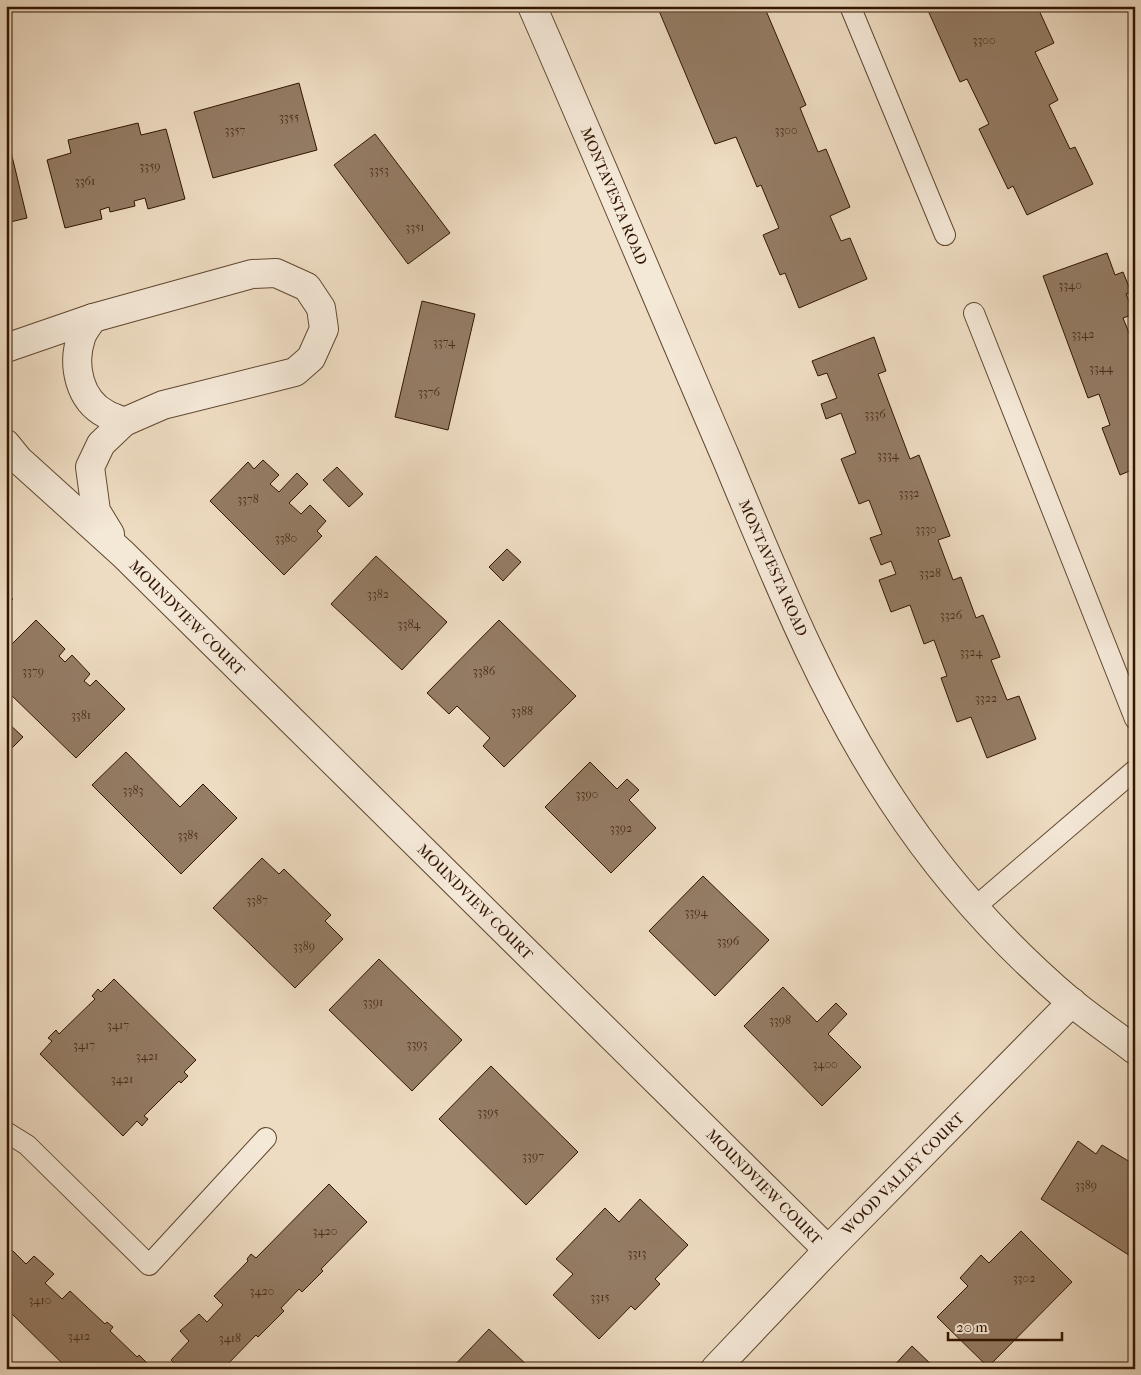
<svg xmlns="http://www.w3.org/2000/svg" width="1141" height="1375" font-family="'IM FELL French Canon',serif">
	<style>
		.building { fill: #947c65; stroke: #321500 }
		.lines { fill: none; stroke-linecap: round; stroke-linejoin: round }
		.lane-casing { stroke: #614730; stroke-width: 22 }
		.street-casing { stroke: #614730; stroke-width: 30 }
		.lane { stroke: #f4e8d7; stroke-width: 20 }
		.street { stroke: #f4e8d7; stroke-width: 28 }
		.labels { text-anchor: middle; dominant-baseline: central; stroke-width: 4; stroke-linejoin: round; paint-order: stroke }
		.number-label { font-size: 12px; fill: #4a2f19 }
		.street-label { font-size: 15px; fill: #321500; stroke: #f4e8d7 }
	</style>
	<rect width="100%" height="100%" fill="#eedcc2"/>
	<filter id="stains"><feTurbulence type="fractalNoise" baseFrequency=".004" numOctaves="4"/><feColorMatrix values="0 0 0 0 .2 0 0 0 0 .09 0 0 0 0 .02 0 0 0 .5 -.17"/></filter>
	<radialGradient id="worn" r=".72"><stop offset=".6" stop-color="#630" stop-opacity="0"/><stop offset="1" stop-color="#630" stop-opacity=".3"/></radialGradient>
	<g class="building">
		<path d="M 657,6 L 764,6 L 806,105 L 800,108 L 818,152 L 826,149 L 850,207 L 830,216 L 841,241 L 850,238 L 867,279 L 799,308 L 785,273 L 780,275 L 763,235 L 779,228 L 761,185 L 757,187 L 736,137 L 715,144 Z"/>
		<path d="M 926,6 L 1037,6 L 1054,43 L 1035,52 L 1058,100 L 1049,105 L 1070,149 L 1075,147 L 1093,184 L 1027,215 L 1013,186 L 1008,189 L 979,129 L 989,124 L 967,79 L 960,82 Z"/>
		<path d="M 299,83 L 317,150 L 213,178 L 194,112 Z"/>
		<path d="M 138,123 L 141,135 L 166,129 L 185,199 L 148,209 L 145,198 L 134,201 L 135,206 L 110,212 L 109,207 L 100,210 L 102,219 L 65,228 L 47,160 L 71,153 L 68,140 Z"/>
		<path d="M 375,134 L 450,233 L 408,264 L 334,165 Z"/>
		<path d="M 11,152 L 27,218 L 6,223 L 6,153 Z"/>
		<path d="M 1107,253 L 1115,275 L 1123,272 L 1131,292 L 1126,294 L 1134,314 L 1123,318 L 1135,348 L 1135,479 L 1132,470 L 1120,475 L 1102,428 L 1110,425 L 1099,394 L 1088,398 L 1043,276 Z"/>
		<path d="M 422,301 L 475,314 L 448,430 L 395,417 Z"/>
		<path d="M 874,337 L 886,371 L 878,374 L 910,459 L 919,455 L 950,536 L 938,540 L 953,580 L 961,577 L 976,618 L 983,615 L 1000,657 L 991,660 L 1007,700 L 1019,696 L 1036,739 L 987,758 L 971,717 L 957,722 L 941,678 L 947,676 L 934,640 L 924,644 L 910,605 L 891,612 L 879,580 L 896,574 L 891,561 L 881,565 L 870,538 L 882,534 L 869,500 L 859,504 L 841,459 L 856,453 L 841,413 L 826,419 L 821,404 L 837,398 L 827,373 L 818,376 L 812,361 Z"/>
		<path d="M 263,460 L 279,475 L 270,484 L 279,492 L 297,473 L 308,484 L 289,503 L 301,514 L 310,505 L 326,521 L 317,531 L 322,536 L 284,575 L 210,501 L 248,462 L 254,469 Z"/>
		<path d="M 337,467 L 363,494 L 349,507 L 323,480 Z"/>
		<path d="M 507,549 L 521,562 L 503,581 L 489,567 Z"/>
		<path d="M 376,556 L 447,622 L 402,670 L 331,604 Z"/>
		<path d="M 6,592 L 13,599 L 6,605 Z"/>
		<path d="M 36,620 L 65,649 L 59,656 L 65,662 L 72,655 L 90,674 L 84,681 L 90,686 L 96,680 L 125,709 L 76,758 L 6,690 L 6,650 Z"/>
		<path d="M 499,620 L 576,696 L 504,767 L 483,746 L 490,738 L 457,706 L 449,714 L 427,693 Z"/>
		<path d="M 6,721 L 23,737 L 6,754 Z"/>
		<path d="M 126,752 L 180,807 L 203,784 L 237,818 L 181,874 L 92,785 Z"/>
		<path d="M 590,762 L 617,789 L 627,779 L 639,790 L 629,800 L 656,828 L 611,873 L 545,807 Z"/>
		<path d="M 262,858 L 279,874 L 284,869 L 331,915 L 325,921 L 343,939 L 295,988 L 213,908 Z"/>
		<path d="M 703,876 L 769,940 L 715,996 L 649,931 Z"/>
		<path d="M 379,959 L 462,1040 L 412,1091 L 329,1010 Z"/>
		<path d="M 114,979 L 196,1060 L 184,1072 L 188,1076 L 181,1083 L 179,1081 L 144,1116 L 148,1119 L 142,1126 L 137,1121 L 123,1136 L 40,1054 L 52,1041 L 48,1038 L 56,1030 L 59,1034 L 95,999 L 92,996 L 98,989 L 101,992 Z"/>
		<path d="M 783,987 L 817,1022 L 836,1003 L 847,1014 L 828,1034 L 861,1067 L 822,1106 L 744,1026 Z"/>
		<path d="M 491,1066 L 578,1152 L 526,1205 L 439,1119 Z"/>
		<path d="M 1078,1141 L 1096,1154 L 1102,1145 L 1135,1165 L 1135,1259 L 1041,1199 Z"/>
		<path d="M 329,1184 L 367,1222 L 321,1269 L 323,1271 L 302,1292 L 299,1289 L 281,1308 L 284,1311 L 258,1337 L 256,1335 L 223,1369 L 180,1369 L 171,1360 L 189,1341 L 180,1331 L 199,1314 L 207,1322 L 223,1305 L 214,1296 L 248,1261 L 247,1259 L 251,1254 L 256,1258 Z"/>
		<path d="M 640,1199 L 688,1245 L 655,1279 L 660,1284 L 635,1310 L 631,1306 L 599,1339 L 553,1295 L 573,1274 L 556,1259 L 605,1208 L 619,1222 Z"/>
		<path d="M 1021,1231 L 1072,1282 L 988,1367 L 937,1317 L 968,1286 L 960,1278 L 981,1255 L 989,1263 Z"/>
		<path d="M 8,1246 L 26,1264 L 34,1256 L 54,1274 L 45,1283 L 62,1299 L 70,1291 L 105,1324 L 107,1322 L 113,1327 L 110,1331 L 137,1357 L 139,1355 L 147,1363 L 145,1365 L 149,1369 L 68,1369 L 6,1308 L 6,1248 Z"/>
		<path d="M 489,1329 L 531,1369 L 451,1369 Z"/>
		<path d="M 912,1346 L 936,1369 L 891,1369 Z"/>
	</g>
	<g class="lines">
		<g class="lane-casing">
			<g id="lane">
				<path d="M 850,6 L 945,235"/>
				<path d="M 974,313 L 1135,719"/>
				<path d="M 974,908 L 1135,770"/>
				<path d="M 6,1132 L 27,1145 L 149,1265 L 266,1138"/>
			</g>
		</g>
		<g class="street-casing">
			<g id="street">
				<path d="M 532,6 C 598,156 661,307 726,458 C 775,575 822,694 892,800 C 941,875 1003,944 1071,1002 C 1092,1019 1114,1034 1135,1050"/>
				<path d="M 93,318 C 89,324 83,331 81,338 C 72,365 79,400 106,414 C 111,417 118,419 124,422"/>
				<path d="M 6,348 L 93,318 L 252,274 L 276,273 L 307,287 L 321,308 L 324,329 L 311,358 L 295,372 L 163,405 L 124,422 L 101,444 L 90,467 L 96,511 L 110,534"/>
				<path d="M 6,444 L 19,460 L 123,554 L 828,1250"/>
				<path d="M 715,1369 L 828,1250 L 1072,1002"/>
			</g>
		</g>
		<use href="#lane" class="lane"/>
		<use href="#street" class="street"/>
	</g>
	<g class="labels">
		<g class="number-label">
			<text x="984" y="40">3300</text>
			<text x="289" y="117">3355</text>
			<text x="235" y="130">3357</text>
			<text x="786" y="130">3300</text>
			<text x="150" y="166">3359</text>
			<text x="379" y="170">3353</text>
			<text x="85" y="181">3361</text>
			<text x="415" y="227">3351</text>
			<text x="1070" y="285">3340</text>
			<text x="1083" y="334">3342</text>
			<text x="444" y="342">3374</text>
			<text x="1101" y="368">3344</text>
			<text x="429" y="392">3376</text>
			<text x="875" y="414">3336</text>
			<text x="888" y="455">3334</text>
			<text x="909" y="493">3332</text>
			<text x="248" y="499">3378</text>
			<text x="926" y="529">3330</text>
			<text x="286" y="538">3380</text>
			<text x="930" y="573">3328</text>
			<text x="378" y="594">3382</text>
			<text x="951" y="615">3326</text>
			<text x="409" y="624">3384</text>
			<text x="971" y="652">3324</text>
			<text x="33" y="671">3379</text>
			<text x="484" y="671">3386</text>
			<text x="986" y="698">3322</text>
			<text x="522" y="711">3388</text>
			<text x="81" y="715">3381</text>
			<text x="133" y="790">3383</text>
			<text x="587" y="794">3390</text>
			<text x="621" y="828">3392</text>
			<text x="188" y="835">3385</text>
			<text x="257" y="900">3387</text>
			<text x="696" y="912">3394</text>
			<text x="728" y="941">3396</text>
			<text x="304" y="946">3389</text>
			<text x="373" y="1002">3391</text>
			<text x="780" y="1020">3398</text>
			<text x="118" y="1025">3417</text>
			<text x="417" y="1044">3393</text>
			<text x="84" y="1045">3417</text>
			<text x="147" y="1056">3421</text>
			<text x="825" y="1064">3400</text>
			<text x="122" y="1079">3421</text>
			<text x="488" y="1112">3395</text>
			<text x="533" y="1156">3397</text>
			<text x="1086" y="1185">3389</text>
			<text x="325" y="1231">3420</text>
			<text x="637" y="1253">3313</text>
			<text x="1024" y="1278">3302</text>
			<text x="262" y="1291">3420</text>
			<text x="600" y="1297">3315</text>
			<text x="40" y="1300">3410</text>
			<text x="79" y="1336">3412</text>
			<text x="230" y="1338">3418</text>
		</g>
		<g class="street-label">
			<text transform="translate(614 196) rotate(67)">MONTAVESTA ROAD</text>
			<text transform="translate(773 568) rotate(66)">MONTAVESTA ROAD</text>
			<text transform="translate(187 618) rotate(45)">MOUNDVIEW COURT</text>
			<text transform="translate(475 902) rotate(45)">MOUNDVIEW COURT</text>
			<text transform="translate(903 1174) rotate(-45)">WOOD VALLEY COURT</text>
			<text transform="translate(764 1187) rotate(45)">MOUNDVIEW COURT</text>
		</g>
	</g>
	<rect width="1141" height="1375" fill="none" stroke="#eedcc2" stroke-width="25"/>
	<rect x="8" y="8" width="1126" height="1360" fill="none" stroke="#321500" stroke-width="2.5"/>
	<rect x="12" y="12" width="1116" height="1350" fill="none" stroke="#321500"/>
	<path d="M948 1332v8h114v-8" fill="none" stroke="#321500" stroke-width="2.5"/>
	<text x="956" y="1332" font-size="15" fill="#321500" stroke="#f4e8d7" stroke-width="4" paint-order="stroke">20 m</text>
	<rect width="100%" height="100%" filter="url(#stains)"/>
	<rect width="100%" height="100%" fill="url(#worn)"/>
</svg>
